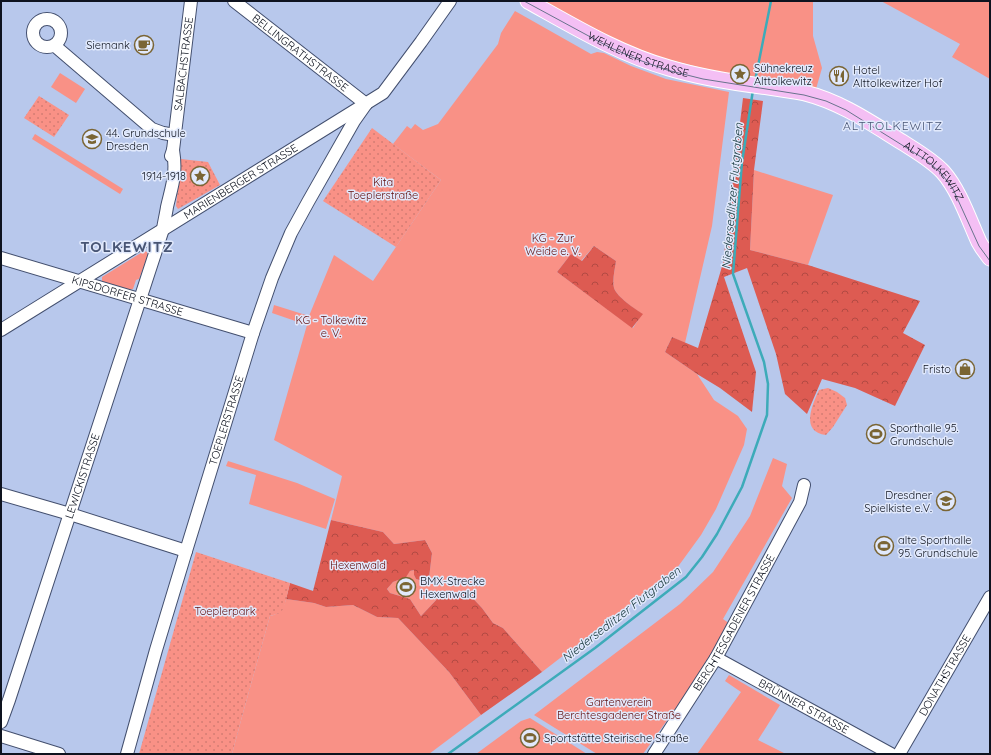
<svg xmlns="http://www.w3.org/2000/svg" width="991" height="755" font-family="Quicksand,sans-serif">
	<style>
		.green { fill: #f99186; fill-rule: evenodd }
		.forest { fill: url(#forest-crowns) }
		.park { fill: url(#park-dots) }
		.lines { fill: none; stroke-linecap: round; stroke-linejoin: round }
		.stream { stroke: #3dabb9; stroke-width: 2.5 }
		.minor-casing { stroke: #434f6e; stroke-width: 14 }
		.major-casing { stroke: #fff; stroke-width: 17 }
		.minor { stroke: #fff; stroke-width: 12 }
		.major { stroke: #f4bff4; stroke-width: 15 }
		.tram { stroke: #68738c; stroke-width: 1 }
		.labels { text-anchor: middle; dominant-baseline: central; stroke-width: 3; stroke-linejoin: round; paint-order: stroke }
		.poi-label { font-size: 11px; fill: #0e131f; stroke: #e1e9fc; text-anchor: start }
		.street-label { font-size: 11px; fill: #0e131f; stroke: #e1e9fc }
		.park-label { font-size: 11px; fill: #630f0f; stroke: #e1e9fc }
		.neighbourhood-label { font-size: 12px; letter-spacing: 1px; fill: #485574; stroke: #e1e9fc }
		.water-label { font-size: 12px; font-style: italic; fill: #15363a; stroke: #e1e9fc }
		.district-label { font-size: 15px; font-weight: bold; letter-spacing: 1px; fill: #485574; stroke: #e1e9fc }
	</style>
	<defs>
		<pattern id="forest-crowns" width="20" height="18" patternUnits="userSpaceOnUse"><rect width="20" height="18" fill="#dd5b52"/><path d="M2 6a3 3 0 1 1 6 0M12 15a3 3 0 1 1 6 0" fill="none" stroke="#b24a43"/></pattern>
		<pattern id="park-dots" width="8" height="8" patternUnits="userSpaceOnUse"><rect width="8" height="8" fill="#f99186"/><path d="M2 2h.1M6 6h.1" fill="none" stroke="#d47c73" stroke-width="1.8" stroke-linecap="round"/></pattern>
	</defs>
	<rect width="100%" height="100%" fill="#b8c8ec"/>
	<g class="green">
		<path d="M 541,1 L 813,1 L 813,36 L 822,68 L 816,89 L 752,76 L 725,73 L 698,67 L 662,58 L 636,48 L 599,32 Z"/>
		<path d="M 881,1 L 990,1 L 990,79 L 952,57 L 960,44 Z"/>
		<path d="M 515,11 L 591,54 L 597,52 L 604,53 L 631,66 L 666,79 L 729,92 L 712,226 L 685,343 L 672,337 L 665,352 L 697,374 L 714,400 L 738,416 L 747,429 L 744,445 L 716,509 L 701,535 L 677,568 L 542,672 L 503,628 L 493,623 L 482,608 L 466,591 L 439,597 L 421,616 L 410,599 L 390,593 L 387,589 L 393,582 L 405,577 L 410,571 L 414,570 L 414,575 L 416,579 L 423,581 L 429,578 L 432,553 L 425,540 L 394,544 L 383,532 L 331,520 L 342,476 L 274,440 L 307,325 L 272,313 L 274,305 L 309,316 L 334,255 L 373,281 L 441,180 L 393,144 L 407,126 L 411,129 L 415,124 L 423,130 L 438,124 L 498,44 L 501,33 ZM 594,246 L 616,261 C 615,269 612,280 614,288 C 617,297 635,309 642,314 L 633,328 L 557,272 L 571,254 L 581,261 Z"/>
		<path d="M 60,73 L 85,89 L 76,103 L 51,87 Z"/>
		<path d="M 35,134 L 123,189 L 120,194 L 32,139 Z"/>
		<path d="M 754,170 L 833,195 L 808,265 L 750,250 Z"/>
		<path d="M 144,251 L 147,252 L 148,255 L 139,279 L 136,280 L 133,289 L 127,290 L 102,282 L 102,277 Z"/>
		<path d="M 773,458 L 787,464 L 782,486 L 792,498 L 723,619 L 730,624 L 715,653 L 643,754 L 597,754 L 534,715 L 680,604 L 713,572 L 750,516 Z"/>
		<path d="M 228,461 L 297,483 L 335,499 L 326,529 L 249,504 L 256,475 L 226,466 Z"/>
		<path d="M 286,599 L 314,603 L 326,607 L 353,605 L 377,617 L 398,618 L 449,672 L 481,715 L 429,754 L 232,754 L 243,713 L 270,616 C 281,613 283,611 286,599 Z"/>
		<path d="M 729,675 L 780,705 L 758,740 L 786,754 L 697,754 L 741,692 L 725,681 Z"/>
		<path d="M 530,718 L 587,754 L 476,754 L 521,721 Z"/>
	</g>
	<g class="forest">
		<path d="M 743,98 L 763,101 L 754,170 L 750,250 L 808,265 L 920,301 L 903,333 L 925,345 L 895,406 L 855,388 L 822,379 L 807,414 L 785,394 L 776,354 L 747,268 L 724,277 L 756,372 L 752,412 L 720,388 L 697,374 L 665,352 L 672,337 L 698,348 L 723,263 Z"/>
		<path d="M 594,246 L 616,261 C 615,269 612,280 614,288 C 617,297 635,309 643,314 L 632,328 L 557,272 L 571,254 L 582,261 Z"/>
		<path d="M 331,520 L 383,532 L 394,544 L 425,540 L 432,553 L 429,578 L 423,581 L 416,579 L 414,575 L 414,570 L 410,571 L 406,577 L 393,582 L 387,589 L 390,593 L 410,599 L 421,616 L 439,597 L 466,591 L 482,608 L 493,623 L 503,628 L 542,672 L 481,715 L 449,672 L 398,618 L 377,617 L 353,605 L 326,607 L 314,603 L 286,599 L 290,583 L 313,591 Z"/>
	</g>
	<g class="park">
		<path d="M 39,96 L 69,115 L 54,137 L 24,118 Z"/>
		<path d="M 372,128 L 441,180 L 396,247 L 323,201 Z"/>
		<path d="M 181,159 L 208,162 L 220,185 L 178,209 L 176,206 Z"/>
		<path d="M 828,388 L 837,392 L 845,398 L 847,405 L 833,427 L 826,435 C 800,432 812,405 819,390 Z"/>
		<path d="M 196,552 L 290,583 L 284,608 L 280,613 L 270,616 L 243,713 L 232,754 L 139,754 Z"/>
	</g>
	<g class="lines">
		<g class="stream">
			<path d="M 755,81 L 771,1"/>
			<path d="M 448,754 L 595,648 L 686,577 L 702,557 L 717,534 L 742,487 L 767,415 L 768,384 L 764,362 L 733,274 L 742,162 L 753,90"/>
		</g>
		<g class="minor-casing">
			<g id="minor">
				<path id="s1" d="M 234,1 L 366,104"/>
				<circle cx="47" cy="33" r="14"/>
				<path d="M 55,46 L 152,129 L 163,133 L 175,135"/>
				<path id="s2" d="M 171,156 L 173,150 L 191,1"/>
				<path id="s3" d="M 1,258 L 253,333"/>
				<path id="s4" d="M 1,330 L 383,93 L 421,42 L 450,1"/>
				<path d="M 1,494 L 70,514 L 186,551"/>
				<path id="s5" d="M 716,658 L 891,754"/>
				<path id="s6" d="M 1,722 L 9,700 L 163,229 C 164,222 166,214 167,207 C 172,185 177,174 173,150"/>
				<path d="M 1,736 L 59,754"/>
				<path id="s7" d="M 127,754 L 156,650 L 186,551 L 253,333 L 272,278 L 291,233 L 308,202 L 354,121 L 366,104"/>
				<path id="s8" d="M 654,754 L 716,658 L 800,502 L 804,485"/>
				<path id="s9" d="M 899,754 L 990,597"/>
			</g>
		</g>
		<g class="major-casing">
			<g id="major">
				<path id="s10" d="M 528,1 C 573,26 619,54 669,68 C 699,77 730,82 761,86 C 775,88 791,90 805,93 C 841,102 871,123 902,142 C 916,151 932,160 943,172 C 959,190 969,220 979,242 L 982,247 L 990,258"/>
			</g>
		</g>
		<use href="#minor" class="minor"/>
		<use href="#major" class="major"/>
		<path class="tram" d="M 524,1 L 609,47 L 639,60 L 667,70 L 703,79 L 804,95 L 826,101 L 846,110 L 926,160 L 941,173 L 953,189 L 979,246 L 990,261"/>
	</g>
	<defs>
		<g id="cafe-ring" transform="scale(1)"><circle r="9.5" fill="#e1e9fc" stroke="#7a6534" stroke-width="1.5"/><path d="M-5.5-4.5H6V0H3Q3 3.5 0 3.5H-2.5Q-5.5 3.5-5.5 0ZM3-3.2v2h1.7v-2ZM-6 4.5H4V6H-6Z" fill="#7a6534"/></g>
		<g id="sight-ring" transform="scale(1)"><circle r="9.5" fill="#e1e9fc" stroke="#7a6534" stroke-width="1.5"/><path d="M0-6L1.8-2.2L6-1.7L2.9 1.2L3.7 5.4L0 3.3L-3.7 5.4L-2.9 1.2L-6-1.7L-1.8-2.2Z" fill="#7a6534"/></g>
		<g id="restaurant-ring" transform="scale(1)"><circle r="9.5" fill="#e1e9fc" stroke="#7a6534" stroke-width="1.5"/><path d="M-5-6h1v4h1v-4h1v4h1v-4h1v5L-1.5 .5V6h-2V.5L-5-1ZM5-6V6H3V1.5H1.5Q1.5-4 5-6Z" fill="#7a6534"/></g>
		<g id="school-ring" transform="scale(1)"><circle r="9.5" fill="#e1e9fc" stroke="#7a6534" stroke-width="1.5"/><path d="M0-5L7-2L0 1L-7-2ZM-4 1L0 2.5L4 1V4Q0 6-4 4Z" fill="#7a6534"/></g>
		<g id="shop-ring" transform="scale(1)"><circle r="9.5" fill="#e1e9fc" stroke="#7a6534" stroke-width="1.5"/><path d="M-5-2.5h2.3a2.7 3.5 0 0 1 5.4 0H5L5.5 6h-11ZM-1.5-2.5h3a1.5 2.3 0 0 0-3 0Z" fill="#7a6534"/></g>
		<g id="stadium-ring" transform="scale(1)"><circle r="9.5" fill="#e1e9fc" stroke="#7a6534" stroke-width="1.5"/><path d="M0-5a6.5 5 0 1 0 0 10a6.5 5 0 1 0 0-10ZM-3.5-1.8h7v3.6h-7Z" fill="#7a6534"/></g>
	</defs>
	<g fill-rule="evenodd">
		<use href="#cafe-ring" x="144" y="45"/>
		<use href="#sight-ring" x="740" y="74"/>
		<use href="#restaurant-ring" x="839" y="76"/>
		<use href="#school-ring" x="92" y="139"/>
		<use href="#sight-ring" x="200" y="176"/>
		<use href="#shop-ring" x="965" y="369"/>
		<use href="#stadium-ring" x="876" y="434"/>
		<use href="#school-ring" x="946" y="501"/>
		<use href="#stadium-ring" x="884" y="546"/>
		<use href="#stadium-ring" x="406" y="587"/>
		<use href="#stadium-ring" x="530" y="738"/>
	</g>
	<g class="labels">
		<g class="poi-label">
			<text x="130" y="45" text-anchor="end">Siemank</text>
			<text x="754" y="68">Sühnekreuz<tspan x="754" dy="13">Alttolkewitz</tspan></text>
			<text x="853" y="70">Hotel<tspan x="853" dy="13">Alttolkewitzer Hof</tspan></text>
			<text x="106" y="133">44. Grundschule<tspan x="106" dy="13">Dresden</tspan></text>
			<text x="186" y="176" text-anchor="end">1914-1918</text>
			<text x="951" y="369" text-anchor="end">Fristo</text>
			<text x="890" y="428">Sporthalle 95.<tspan x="890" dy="13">Grundschule</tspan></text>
			<text x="932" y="495" text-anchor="end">Dresdner<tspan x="932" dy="13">Spielkiste e.V.</tspan></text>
			<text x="898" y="540">alte Sporthalle<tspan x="898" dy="13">95. Grundschule</tspan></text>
			<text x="420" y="581">BMX-Strecke<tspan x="420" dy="13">Hexenwald</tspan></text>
			<text x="544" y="738">Sportstätte Steirische Straße</text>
		</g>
		<g class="street-label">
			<text stroke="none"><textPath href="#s1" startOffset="84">BELLINGRATHSTRASSE</textPath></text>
			<text stroke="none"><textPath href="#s10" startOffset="123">WEHLENER STRASSE</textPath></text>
			<text stroke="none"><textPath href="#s2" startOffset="93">SALBACHSTRASSE</textPath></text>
			<text stroke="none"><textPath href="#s10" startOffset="448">ALTTOLKEWITZ</textPath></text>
			<text stroke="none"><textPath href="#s4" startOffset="282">MARIENBERGER STRASSE</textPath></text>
			<text stroke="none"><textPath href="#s3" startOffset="132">KIPSDORFER STRASSE</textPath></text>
			<text stroke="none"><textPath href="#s7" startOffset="348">TOEPLERSTRASSE</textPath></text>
			<text stroke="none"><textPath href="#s6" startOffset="259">LEWICKISTRASSE</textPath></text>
			<text stroke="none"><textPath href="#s8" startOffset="154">BERCHTESGADENER STRASSE</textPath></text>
			<text stroke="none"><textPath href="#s9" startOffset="91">DONATHSTRASSE</textPath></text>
			<text stroke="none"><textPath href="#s5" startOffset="100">BRÜNNER STRASSE</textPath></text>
		</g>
		<g class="park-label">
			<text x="383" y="182">Kita<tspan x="383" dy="13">Toeplerstraße</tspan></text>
			<text x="553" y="238">KG - Zur<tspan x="553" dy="13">Weide e. V.</tspan></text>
			<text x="331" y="320">KG - Tolkewitz<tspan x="331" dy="13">e. V.</tspan></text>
			<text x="358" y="565">Hexenwald</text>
			<text x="225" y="611">Toeplerpark</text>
			<text x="619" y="702">Gartenverein<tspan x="619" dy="13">Berchtesgadener Straße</tspan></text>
		</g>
		<g class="neighbourhood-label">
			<text x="893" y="125">ALTTOLKEWITZ</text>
		</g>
		<g class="water-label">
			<text transform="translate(732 196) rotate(-85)">Niedersedlitzer Flutgraben</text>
			<text transform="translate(621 614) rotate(-38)">Niedersedlitzer Flutgraben</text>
		</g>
		<g class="district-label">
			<text x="127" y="246">TOLKEWITZ</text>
		</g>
	</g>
	<rect width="991" height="755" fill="none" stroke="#0e131f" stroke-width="4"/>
</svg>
